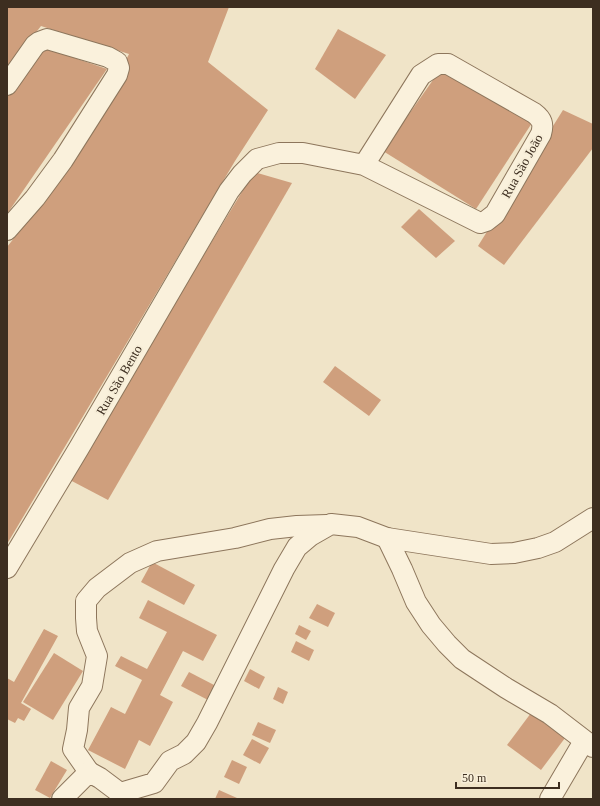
<svg xmlns="http://www.w3.org/2000/svg" width="600" height="806" font-family="'Times New Roman',serif">
	<style>
		.building { fill: #cf9f7d }
		.lines { fill: none; stroke-linecap: round; stroke-linejoin: round }
		.minor-casing { stroke: #8d765c; stroke-width: 22 }
		.minor { stroke: #faf1dc; stroke-width: 20 }
		.labels { text-anchor: middle; dominant-baseline: central; stroke-width: 4; stroke-linejoin: round; paint-order: stroke }
		.street-label { font-size: 13px; fill: #3d2e20; stroke: #f7eed8 }
	</style>
	<rect width="100%" height="100%" fill="#f0e4c8"/>
	<g class="building">
		<path d="M 7,7 L 229,7 L 208,62 L 268,110 L 235,161 L 7,544 L 7,247 L 77,158 L 129,54 L 41,26 L 7,69 Z"/>
		<path d="M 338,29 L 386,55 L 355,99 L 315,69 Z"/>
		<path d="M 45,48 L 107,69 L 7,214 L 7,95 Z"/>
		<path d="M 440,70 L 532,123 L 476,209 L 383,151 Z"/>
		<path d="M 563,110 L 593,124 L 593,148 L 504,265 L 478,246 Z"/>
		<path d="M 254,172 L 292,183 L 108,500 L 68,479 Z"/>
		<path d="M 419,209 L 455,241 L 436,258 L 401,227 Z"/>
		<path d="M 335,366 L 381,400 L 369,416 L 323,382 Z"/>
		<path d="M 152,562 L 195,585 L 184,605 L 141,582 Z"/>
		<path d="M 148,600 L 217,635 L 203,661 L 183,651 L 160,695 L 173,702 L 150,746 L 139,740 L 125,769 L 88,750 L 111,707 L 125,714 L 142,680 L 115,666 L 121,656 L 147,669 L 167,632 L 139,618 Z"/>
		<path d="M 317,604 L 335,613 L 328,627 L 309,618 Z"/>
		<path d="M 299,625 L 311,631 L 306,640 L 295,634 Z"/>
		<path d="M 44,629 L 58,636 L 21,703 L 31,709 L 24,721 L 18,718 L 15,723 L 7,719 L 7,678 L 14,682 Z"/>
		<path d="M 296,641 L 314,650 L 309,661 L 291,652 Z"/>
		<path d="M 54,653 L 83,671 L 53,720 L 23,702 Z"/>
		<path d="M 250,669 L 265,677 L 259,689 L 244,681 Z"/>
		<path d="M 189,672 L 216,686 L 208,700 L 181,686 Z"/>
		<path d="M 278,687 L 288,692 L 283,704 L 273,699 Z"/>
		<path d="M 531,713 L 565,738 L 541,770 L 507,745 Z"/>
		<path d="M 258,722 L 276,730 L 270,743 L 252,735 Z"/>
		<path d="M 252,739 L 269,748 L 260,764 L 243,755 Z"/>
		<path d="M 232,760 L 247,767 L 239,784 L 224,777 Z"/>
		<path d="M 51,761 L 67,770 L 50,798 L 35,790 Z"/>
		<path d="M 219,790 L 237,798 L 236,799 L 215,799 Z"/>
	</g>
	<g class="lines">
		<g class="minor-casing">
			<g id="minor">
				<path d="M 7,85 L 35,45 L 39,42 L 47,39 L 108,57 L 117,62 L 119,68 L 117,75 L 63,160 L 35,198 L 7,230"/>
				<path d="M 387,538 L 402,569 L 416,602 L 431,625 L 447,644 L 462,659 L 506,688 L 550,714 L 593,747"/>
				<path d="M 7,568 L 79,448 L 229,191 L 242,174 L 257,159 L 279,153 L 303,153 L 364,165 L 480,223 L 486,221 L 495,214 L 541,134 C 544,124 542,119 534,113 L 448,64 L 438,64 L 421,75 L 364,165"/>
				<path d="M 89,772 L 73,749 L 77,730 L 79,708 L 92,686 L 97,656 L 87,631 L 86,618 L 86,601 L 97,588 L 130,563 L 157,551 L 235,538 L 270,529 L 297,526 L 327,525"/>
				<path d="M 62,799 L 89,772 L 100,778 L 120,793 L 154,783 L 170,761 L 184,754 L 196,742 L 207,723 L 284,569 L 297,547 L 310,536 L 331,524 L 358,527 L 387,538 L 491,554 L 514,553 L 538,548 L 555,542 L 593,518"/>
				<path d="M 550,799 L 584,741"/>
			</g>
		</g>
		<use href="#minor" class="minor"/>
	</g>
	<g class="labels">
		<g class="street-label">
			<text transform="translate(522 166) rotate(-61)">Rua São João</text>
			<text transform="translate(119 380) rotate(-60)">Rua São Bento</text>
		</g>
	</g>
	<rect width="600" height="806" fill="none" stroke="#3d2e20" stroke-width="16"/>
	<path d="M456 782v6h103v-6" fill="none" stroke="#3d2e20" stroke-width="2"/>
	<text x="462" y="782" font-size="12" fill="#3d2e20" stroke="#f7eed8" stroke-width="3" paint-order="stroke">50 m</text>
</svg>
